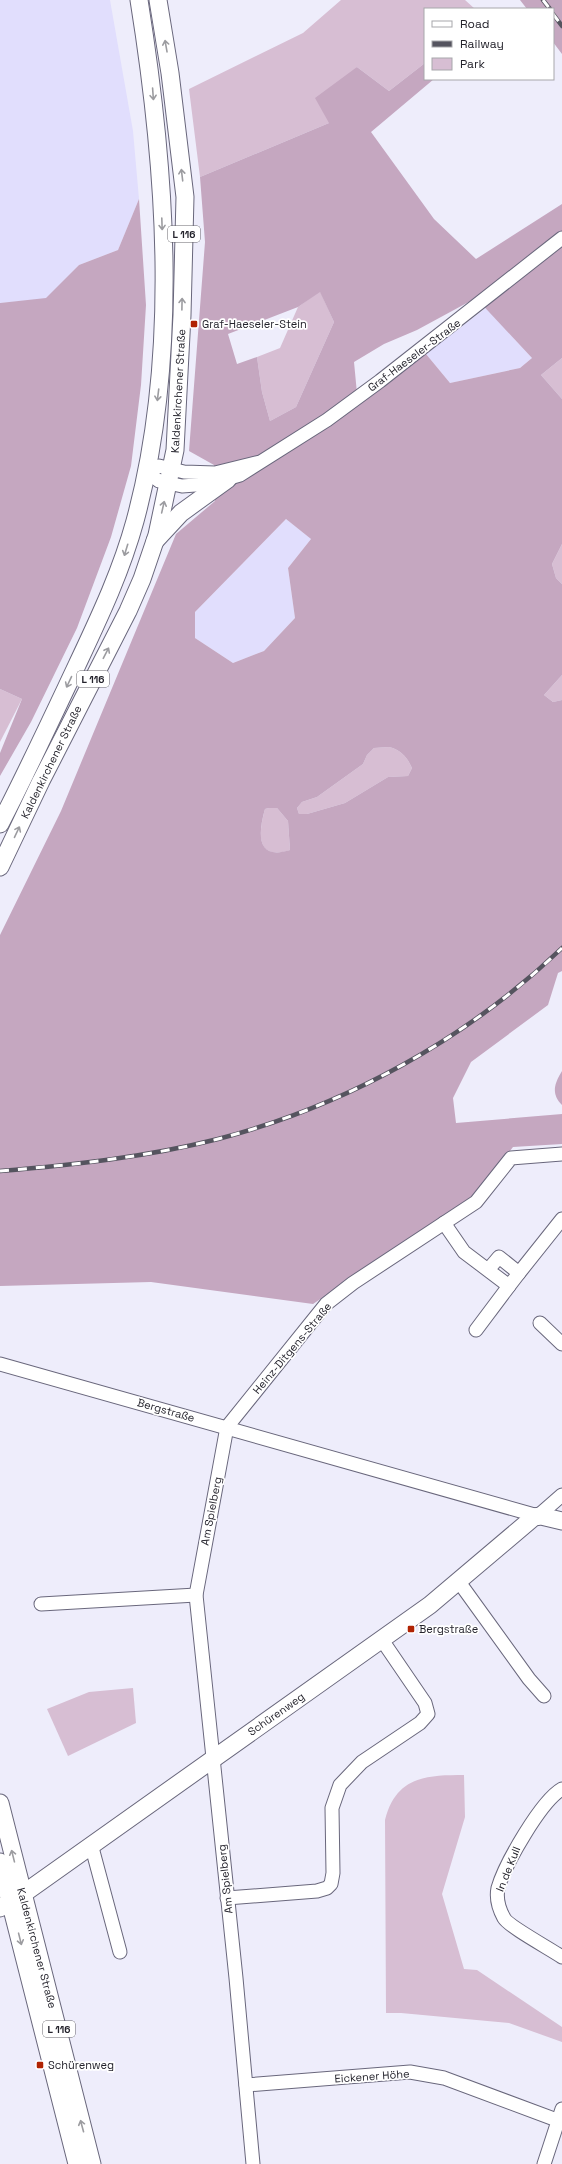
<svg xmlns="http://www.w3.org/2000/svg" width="562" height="2164" font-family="'Space Grotesk',sans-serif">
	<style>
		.built { fill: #e1defd }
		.green { fill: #d7bed3 }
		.forest { fill: #c5a7c0; fill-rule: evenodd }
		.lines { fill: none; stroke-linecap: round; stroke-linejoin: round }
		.minor-casing { stroke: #69677c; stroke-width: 15 }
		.major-casing { stroke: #69677c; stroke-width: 19 }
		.minor { stroke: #fff; stroke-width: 13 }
		.major { stroke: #fff; stroke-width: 17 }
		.rail-casing { stroke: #55545f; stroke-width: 4.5 }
		.rail { stroke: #fff; stroke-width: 3; stroke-dasharray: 9; stroke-linecap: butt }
		.oneway { stroke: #9c9ca0 }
		.poi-dot { fill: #b02303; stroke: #fff; stroke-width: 1.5 }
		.labels { text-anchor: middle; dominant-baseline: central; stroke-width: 3.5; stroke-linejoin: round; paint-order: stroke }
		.shield { fill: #fff; stroke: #66656b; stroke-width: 1 }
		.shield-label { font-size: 10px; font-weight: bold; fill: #24232c }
		.poi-label { font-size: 11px; fill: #24232c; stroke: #fff; text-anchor: start }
		.street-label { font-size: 11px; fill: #24232c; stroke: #fff }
	</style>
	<rect width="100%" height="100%" fill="#eeedfb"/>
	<g class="built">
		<path d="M 0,0 L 110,0 L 133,131 L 139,199 L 118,250 L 79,265 L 46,299 L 0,303 Z"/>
		<path d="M 486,308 L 532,358 L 520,368 L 450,383 L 426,354 Z"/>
		<path d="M 286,519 L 311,539 L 288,568 L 295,618 L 264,651 L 233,663 L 195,638 L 195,612 Z"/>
	</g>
	<g class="green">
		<path d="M 341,0 L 465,0 L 475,9 L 425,9 L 425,63 L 389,91 L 357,67 L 329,123 L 200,177 L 189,89 L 303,33 Z"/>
		<path d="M 320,291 L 334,322 L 296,407 L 270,421 L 262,392 L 257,357 L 280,348 L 298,307 Z"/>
		<path d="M 562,358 L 562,399 L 541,375 Z"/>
		<path d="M 562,544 L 562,584 L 556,578 L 552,564 Z"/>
		<path d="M 562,675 L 562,700 L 553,702 L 544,695 Z"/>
		<path d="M 0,689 L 22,699 L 0,742 Z"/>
		<path d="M 389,747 C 401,750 407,757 412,768 L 408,776 L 388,777 L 345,803 L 307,814 L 299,814 L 297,808 L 302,802 L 317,797 L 363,764 L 367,755 L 374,748 Z"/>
		<path d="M 269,808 L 277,808 L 288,821 L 290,850 C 256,861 258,834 265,809 Z"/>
		<path d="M 133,1688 L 136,1723 L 68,1756 L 47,1709 L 89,1692 Z"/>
		<path d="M 464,1775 L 465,1817 L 442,1894 L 464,1969 L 477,1970 L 562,2027 L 562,2042 L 509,2023 L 401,2013 L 386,2013 L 385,1820 C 396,1777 425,1775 464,1775 Z"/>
	</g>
	<g class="forest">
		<path d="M 520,0 L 562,0 L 562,54 L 553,42 L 553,9 L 527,9 Z"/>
		<path d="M 425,63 L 425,79 L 434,79 L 371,132 L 434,219 L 476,259 L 562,204 L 562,358 L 541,375 L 562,399 L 562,544 L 552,564 L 556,578 L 562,584 L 562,675 L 544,695 L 553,702 L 562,700 L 562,971 L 558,973 L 548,1005 L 471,1062 L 453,1098 L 456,1123 L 562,1114 L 562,1144 L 513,1147 L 477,1194 L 313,1304 L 151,1282 L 0,1286 L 0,935 L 61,811 L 176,534 L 215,501 L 214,465 L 189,451 L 205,242 L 200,177 L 329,123 L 315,98 L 357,67 L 389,91 ZM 320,292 L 334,322 L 296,407 L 270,421 L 262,392 L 257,357 L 237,364 L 228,334 L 298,307 ZM 476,298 L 532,358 L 520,368 L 450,383 L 426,354 L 358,404 L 354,362 L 384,344 L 417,330 ZM 286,519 L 311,539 L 288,568 L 295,618 L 264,651 L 233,663 L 195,638 L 195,612 ZM 389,747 C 401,750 407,757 412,768 L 408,776 L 388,777 L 345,803 L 307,814 L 299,814 L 297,808 L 302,802 L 317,797 L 363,764 L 367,755 L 374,748 ZM 269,808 L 277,808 L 288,821 L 290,850 C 256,861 258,833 265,809 Z"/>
		<path d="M 139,199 L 146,305 L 141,385 L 131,466 L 111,537 L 77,628 L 31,722 L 0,776 L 0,753 L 22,699 L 0,689 L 0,303 L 46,298 L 79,265 L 118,250 Z"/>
		<path d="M 562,1071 L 562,1105 C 551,1094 554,1084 562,1071 Z"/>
	</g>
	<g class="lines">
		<g class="minor-casing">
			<g id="minor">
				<path d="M 260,462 L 215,473 L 184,472 L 159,466 L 147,472 L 159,481 L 182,486 L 209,484 L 240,475 L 327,420 L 380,381 L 562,238"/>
				<path d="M 444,1223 L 464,1252 L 509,1286 L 519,1273 L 499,1257 L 488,1270"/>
				<path d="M 519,1273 L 562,1219"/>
				<path d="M 540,1323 L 562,1344"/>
				<path d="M 476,1330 L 509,1286"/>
				<path d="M 0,1364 L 538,1516 L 562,1495"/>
				<path d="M 459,1582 L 529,1679 L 544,1696"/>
				<path d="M 41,1604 L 196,1595"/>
				<path d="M 562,1789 C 541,1801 505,1864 498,1888 C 496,1898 499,1909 504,1918 C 508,1926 552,1950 562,1957"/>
				<path d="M 91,1844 L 120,1952"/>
				<path d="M 227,1898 L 317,1891 L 327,1888 L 331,1884 L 333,1873 L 332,1808 L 340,1785 L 362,1762 L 420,1723 L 428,1714 L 425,1703 L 382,1640"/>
				<path d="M 246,2085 L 410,2072 L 444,2078 L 562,2122"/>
				<path d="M 253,2164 L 236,1978 L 196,1595 L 227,1427 L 326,1304 L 353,1283 L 476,1202 L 511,1158 L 562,1154"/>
				<path d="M 544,2164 L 562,2109"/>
			</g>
		</g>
		<g class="major-casing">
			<g id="major">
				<path d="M 155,541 L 181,513 L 228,479"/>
				<path d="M 0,824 C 27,772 52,718 77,665 C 99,618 121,572 135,521 C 180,355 166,169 139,0"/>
				<path d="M 0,867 L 41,781 L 128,611 L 142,579 L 157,535 L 175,450 L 182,315 L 185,197 L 170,73 L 158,0"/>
				<path d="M 0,1803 L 92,2164"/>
				<path d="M 0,1862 L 77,2164"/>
				<path d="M 0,1908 L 23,1894 L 430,1605 L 534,1517 L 541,1516 L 562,1521"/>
			</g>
		</g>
		<use href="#minor" class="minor"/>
		<use href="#major" class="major"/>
		<g class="rail-casing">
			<g id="rail">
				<path d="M 543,0 L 550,9"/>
				<path d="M 553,14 L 562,26"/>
				<path d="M 0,1171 C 73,1165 147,1157 218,1139 C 345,1106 467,1039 562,948"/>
			</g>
		</g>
		<use href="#rail" class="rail"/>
	</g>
	<defs><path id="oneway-shaft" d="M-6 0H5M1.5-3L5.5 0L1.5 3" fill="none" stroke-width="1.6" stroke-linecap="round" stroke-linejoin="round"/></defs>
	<g class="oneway">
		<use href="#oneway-shaft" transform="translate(166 46) rotate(-100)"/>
		<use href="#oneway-shaft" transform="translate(153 94) rotate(86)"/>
		<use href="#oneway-shaft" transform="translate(182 175) rotate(-97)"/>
		<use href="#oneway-shaft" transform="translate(162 224) rotate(88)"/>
		<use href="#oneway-shaft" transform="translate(182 304) rotate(-89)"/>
		<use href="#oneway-shaft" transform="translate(158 395) rotate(97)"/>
		<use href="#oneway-shaft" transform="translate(163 507) rotate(-77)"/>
		<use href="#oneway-shaft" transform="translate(126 550) rotate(107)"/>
		<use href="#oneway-shaft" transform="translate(106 653) rotate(-63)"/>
		<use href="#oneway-shaft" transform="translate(69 682) rotate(115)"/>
		<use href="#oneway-shaft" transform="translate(17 832) rotate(-65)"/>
		<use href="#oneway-shaft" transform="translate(13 1856) rotate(-104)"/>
		<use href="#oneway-shaft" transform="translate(20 1939) rotate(76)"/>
		<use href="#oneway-shaft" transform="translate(82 2126) rotate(-105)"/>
	</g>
	<g class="poi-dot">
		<rect x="190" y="320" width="8" height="8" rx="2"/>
		<rect x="407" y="1625" width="8" height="8" rx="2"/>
		<rect x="36" y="2061" width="8" height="8" rx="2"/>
	</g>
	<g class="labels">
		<g class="shield">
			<rect x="168" y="226" width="32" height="16" rx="3"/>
			<rect x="77" y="671" width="32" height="16" rx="3"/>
			<rect x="43" y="2021" width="32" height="16" rx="3"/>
		</g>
		<g class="shield-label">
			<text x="184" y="234">L 116</text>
			<text x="93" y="679">L 116</text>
			<text x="59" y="2029">L 116</text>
		</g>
		<g class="poi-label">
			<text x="202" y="324">Graf-Haeseler-Stein</text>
			<text x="419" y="1629">Bergstraße</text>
			<text x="48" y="2065">Schürenweg</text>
		</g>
		<g class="street-label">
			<text transform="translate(414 355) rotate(-37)">Graf-Haeseler-Straße</text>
			<text transform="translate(178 391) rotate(-87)">Kaldenkirchener Straße</text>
			<text transform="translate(51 762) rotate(-64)">Kaldenkirchener Straße</text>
			<text transform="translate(292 1348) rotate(-50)">Heinz-Ditgens-Straße</text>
			<text transform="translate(166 1410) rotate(16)">Bergstraße</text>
			<text transform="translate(211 1511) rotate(-79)">Am Spielberg</text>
			<text transform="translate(276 1714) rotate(-35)">Schürenweg</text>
			<text transform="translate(508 1869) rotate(-68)">In de Kull</text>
			<text transform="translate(225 1879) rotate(-96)">Am Spielberg</text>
			<text transform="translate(37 1948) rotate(75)">Kaldenkirchener Straße</text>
			<text transform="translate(372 2076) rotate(-4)">Eickener Höhe</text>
		</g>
	</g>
	<rect x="424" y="8" width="130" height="72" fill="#ffffff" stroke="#a7a7ab"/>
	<rect x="432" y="21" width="20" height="6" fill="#ffffff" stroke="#a7a7ab"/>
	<text x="460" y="28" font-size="12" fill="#24232c">Road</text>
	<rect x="432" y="41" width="20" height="6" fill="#55545f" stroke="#a7a7ab"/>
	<text x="460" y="48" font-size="12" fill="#24232c">Railway</text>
	<rect x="432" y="58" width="20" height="12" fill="#d7bed3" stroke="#a7a7ab"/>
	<text x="460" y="68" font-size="12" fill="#24232c">Park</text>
</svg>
